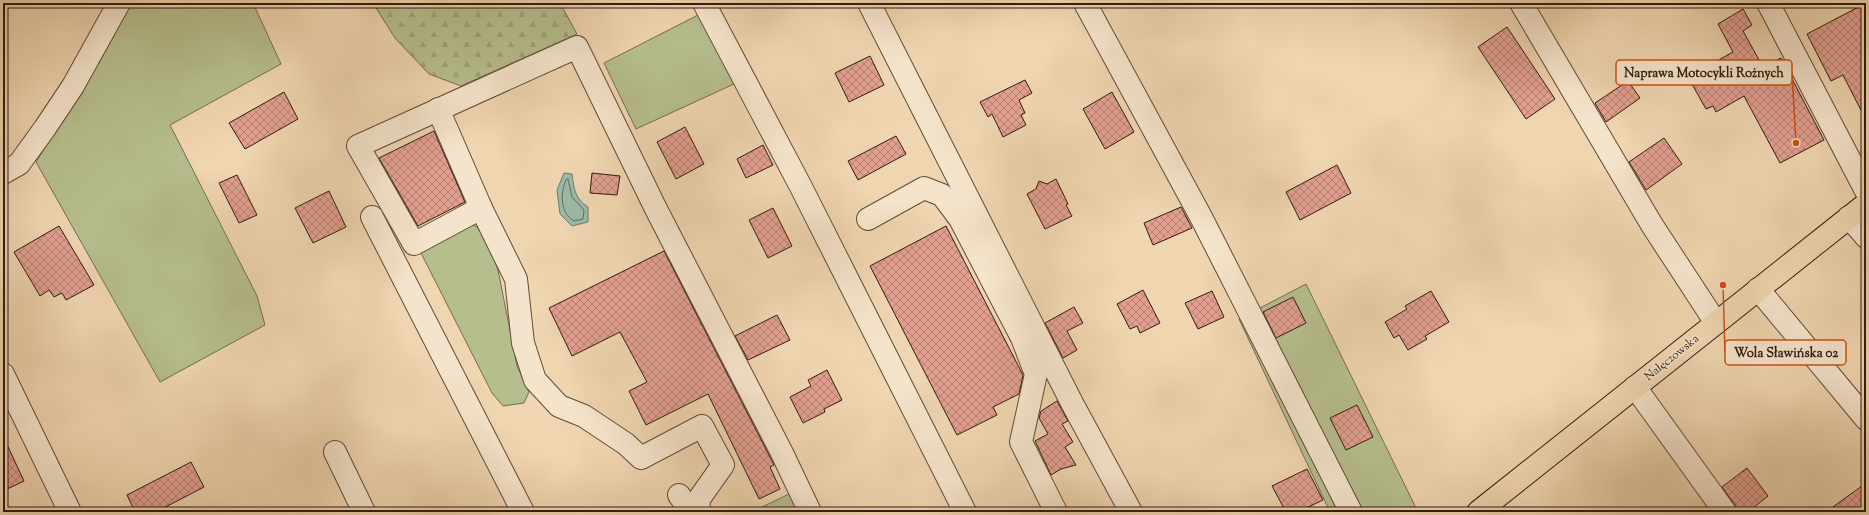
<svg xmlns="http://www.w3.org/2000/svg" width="1869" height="515" font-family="'Sorts Mill Goudy',serif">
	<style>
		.green { fill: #b6be8e; stroke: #746c50 }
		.forest { fill: url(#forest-firs); stroke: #746c50 }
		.water { fill: #9ab9a8; stroke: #707a6c }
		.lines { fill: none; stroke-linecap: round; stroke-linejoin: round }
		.shore { stroke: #666a5d; stroke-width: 1 }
		.building { fill: url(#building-cross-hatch); stroke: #311b12 }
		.minor-casing { stroke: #604a3a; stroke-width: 24 }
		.major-casing { stroke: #311b12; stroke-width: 24 }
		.minor { stroke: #f5e4cc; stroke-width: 22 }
		.major { stroke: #efd5b0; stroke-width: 22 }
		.labels { text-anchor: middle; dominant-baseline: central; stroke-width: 3; stroke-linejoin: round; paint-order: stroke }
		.street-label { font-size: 12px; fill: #311b12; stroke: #f5e4cc }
		.leader { fill: none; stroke: #cd500d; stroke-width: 1.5 }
		.callout-dot { fill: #cd500d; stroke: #f5e4cc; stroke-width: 1.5 }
		.callout { fill: #f5e4cc; stroke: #cd500d; stroke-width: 1.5 }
		.callout-label { font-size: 13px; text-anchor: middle; font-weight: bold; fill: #311b12 }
	</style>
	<defs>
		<pattern id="forest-firs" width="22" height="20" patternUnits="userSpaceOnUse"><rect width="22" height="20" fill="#b6be8e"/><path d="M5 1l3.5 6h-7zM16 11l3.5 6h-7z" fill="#9da379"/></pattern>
		<pattern id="building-cross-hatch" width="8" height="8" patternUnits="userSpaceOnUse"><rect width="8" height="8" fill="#e19f90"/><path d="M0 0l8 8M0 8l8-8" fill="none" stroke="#b78174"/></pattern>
	</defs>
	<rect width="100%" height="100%" fill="#efd5b0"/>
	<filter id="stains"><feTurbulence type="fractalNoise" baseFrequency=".005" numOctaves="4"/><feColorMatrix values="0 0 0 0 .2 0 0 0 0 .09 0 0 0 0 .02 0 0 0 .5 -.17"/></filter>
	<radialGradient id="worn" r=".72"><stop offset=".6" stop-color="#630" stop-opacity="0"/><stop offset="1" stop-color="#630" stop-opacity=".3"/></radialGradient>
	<g class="green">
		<path d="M 130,3 L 253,3 L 281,64 L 170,125 L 257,296 L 265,325 L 160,382 L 36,162 L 84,86 Z"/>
		<path d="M 700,14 L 734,84 L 636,129 L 604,63 Z"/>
		<path d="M 471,224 L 477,227 L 487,239 L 498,270 L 517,366 L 529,392 L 524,403 L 503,406 L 492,393 L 420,251 Z"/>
		<path d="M 1306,284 L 1416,508 L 1411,512 L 1330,512 L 1239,319 Z"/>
		<path d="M 791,493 L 800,512 L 752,512 Z"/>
	</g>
	<path class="forest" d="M 373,3 L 560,3 L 577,34 L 461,86 L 429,74 L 395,38 Z"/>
	<path class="water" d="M 564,173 L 572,174 C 574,189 575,199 588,207 L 588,222 L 572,226 L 560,214 L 557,190 Z"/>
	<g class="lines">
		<path class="shore" d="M 568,179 L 572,197 L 584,210 L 583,219 L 574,221 C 560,213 560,194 566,180 Z"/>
	</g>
	<g class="building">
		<path d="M 1866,3 L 1866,120 L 1843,75 L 1831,81 L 1807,34 Z"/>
		<path d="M 1743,9 L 1752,25 L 1743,31 L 1763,67 L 1781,58 L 1824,140 L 1780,163 L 1744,96 L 1716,112 L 1713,106 L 1706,109 L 1688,77 L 1733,52 L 1718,24 Z"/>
		<path d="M 1507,27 L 1555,99 L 1526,119 L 1478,47 Z"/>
		<path d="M 870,56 L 884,85 L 849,102 L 835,73 Z"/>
		<path d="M 1025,80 L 1032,93 L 1019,100 L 1025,113 L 1021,115 L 1026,125 L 1003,137 L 992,114 L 988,117 L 980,102 Z"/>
		<path d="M 1628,81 L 1640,98 L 1606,122 L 1595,103 Z"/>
		<path d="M 284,92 L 298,119 L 245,149 L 229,123 Z"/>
		<path d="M 1112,92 L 1134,132 L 1105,149 L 1083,109 Z"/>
		<path d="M 685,127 L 704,164 L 676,179 L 657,142 Z"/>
		<path d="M 434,131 L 465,202 L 418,226 L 379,158 Z"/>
		<path d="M 896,136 L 906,154 L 858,180 L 848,161 Z"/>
		<path d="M 1664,138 L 1682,164 L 1646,190 L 1629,162 Z"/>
		<path d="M 763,145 L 773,165 L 746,178 L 737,159 Z"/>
		<path d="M 1337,165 L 1351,193 L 1300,220 L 1286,192 Z"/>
		<path d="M 592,173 L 620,176 L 617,195 L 590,193 Z"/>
		<path d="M 237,175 L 257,215 L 239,223 L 219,183 Z"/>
		<path d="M 1056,179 L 1068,204 L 1066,205 L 1072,216 L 1045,229 L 1027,194 L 1036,189 L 1039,181 L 1047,184 Z"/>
		<path d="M 329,191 L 346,227 L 313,243 L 295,208 Z"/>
		<path d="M 1181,207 L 1192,228 L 1153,245 L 1144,223 Z"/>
		<path d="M 773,208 L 792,246 L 768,258 L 749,220 Z"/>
		<path d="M 59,226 L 94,285 L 66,300 L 62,293 L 54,297 L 49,290 L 40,296 L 14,252 Z"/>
		<path d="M 946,226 L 1023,375 L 1019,394 L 993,407 L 997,415 L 957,435 L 870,266 Z"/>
		<path d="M 664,251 L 774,465 L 770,467 L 780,489 L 759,499 L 708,394 L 646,425 L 629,391 L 647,382 L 620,332 L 572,356 L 549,308 Z"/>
		<path d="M 1143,290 L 1160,323 L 1140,333 L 1137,326 L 1130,329 L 1117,304 Z"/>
		<path d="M 1212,291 L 1224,317 L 1198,329 L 1185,303 Z"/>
		<path d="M 1431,291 L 1449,322 L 1425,336 L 1427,339 L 1408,350 L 1399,335 L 1394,338 L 1385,322 L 1407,309 L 1405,306 Z"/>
		<path d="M 1293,297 L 1306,323 L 1276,338 L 1263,312 Z"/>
		<path d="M 1074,307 L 1083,323 L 1067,331 L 1077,350 L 1063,358 L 1045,323 Z"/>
		<path d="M 777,315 L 790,340 L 748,360 L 735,336 Z"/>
		<path d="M 827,370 L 842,400 L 824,409 L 825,412 L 803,423 L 790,397 L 811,386 L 808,380 Z"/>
		<path d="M 1057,401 L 1068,421 L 1062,424 L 1073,442 L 1065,447 L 1076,465 L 1061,469 L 1051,475 L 1035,441 L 1048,434 L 1039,418 L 1041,411 Z"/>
		<path d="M 1357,405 L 1373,437 L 1346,450 L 1330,418 Z"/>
		<path d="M 3,436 L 24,481 L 3,491 Z"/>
		<path d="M 191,462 L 204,487 L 156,512 L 135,512 L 127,495 Z"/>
		<path d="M 1747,468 L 1768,496 L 1748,512 L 1737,512 L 1735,505 L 1722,487 Z"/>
		<path d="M 1307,469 L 1323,500 L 1298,512 L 1286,512 L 1272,486 Z"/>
		<path d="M 1866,483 L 1866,512 L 1826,512 Z"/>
	</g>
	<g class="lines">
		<g class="minor-casing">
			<g id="minor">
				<path d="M 704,3 L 801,187 L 965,512"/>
				<path d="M 869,3 L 1072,403 L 1131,512"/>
				<path d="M 1085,3 L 1201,217 L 1351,512"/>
				<path d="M 1521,3 L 1652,225 L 1716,323"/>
				<path d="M 1768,3 L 1866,191"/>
				<path d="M 438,109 L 481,208 L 516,279 L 523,343 L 535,380 L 559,406 L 584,416 L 626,444 L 641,458 L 702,426 L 723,465 L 699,499 L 698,512"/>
				<path d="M 3,173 L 19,164 L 45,128 L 73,86 L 119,3"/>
				<path d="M 481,208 L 414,244 L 358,146 L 577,47 L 656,209 L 782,453 L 810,512"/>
				<path d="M 372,217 L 523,512"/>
				<path d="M 1849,217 L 1866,237"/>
				<path d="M 868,219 L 924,188 L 942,195 L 960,219 L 1022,338 L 1036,374 L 1021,442 L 1056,512"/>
				<path d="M 1758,289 L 1866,419"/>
				<path d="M 3,374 L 70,512"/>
				<path d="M 1635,387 L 1725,512"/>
				<path d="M 335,452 L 364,512"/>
				<path d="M 679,495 L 691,512"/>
			</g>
		</g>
		<g class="major-casing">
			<path id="major" d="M 1478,512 L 1866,204"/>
		</g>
		<use href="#minor" class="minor"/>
		<use href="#major" class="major"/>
	</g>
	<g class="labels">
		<g class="street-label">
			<text transform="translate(1672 358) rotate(-39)">Nałęczowska</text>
		</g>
	</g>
	<path class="leader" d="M1796 143L1792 72M1723 285L1725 352"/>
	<g class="callout-dot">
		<circle cx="1796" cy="143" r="4"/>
		<circle cx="1723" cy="285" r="4"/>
	</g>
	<g class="callout">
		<rect x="1616" y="60" width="176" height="25" rx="4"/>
		<rect x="1725" y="340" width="121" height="25" rx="4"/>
	</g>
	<g class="callout-label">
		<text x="1704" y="77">Naprawa Motocykli Rożnych</text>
		<text x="1786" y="357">Wola Sławińska 02</text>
	</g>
	<rect width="1869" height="515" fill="none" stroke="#efd5b0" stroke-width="16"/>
	<rect x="4" y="4" width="1861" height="507" fill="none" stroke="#311b12" stroke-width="2"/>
	<rect x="8" y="8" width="1853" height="499" fill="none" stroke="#311b12"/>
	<rect width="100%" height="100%" filter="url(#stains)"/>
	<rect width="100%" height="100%" fill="url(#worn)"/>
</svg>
